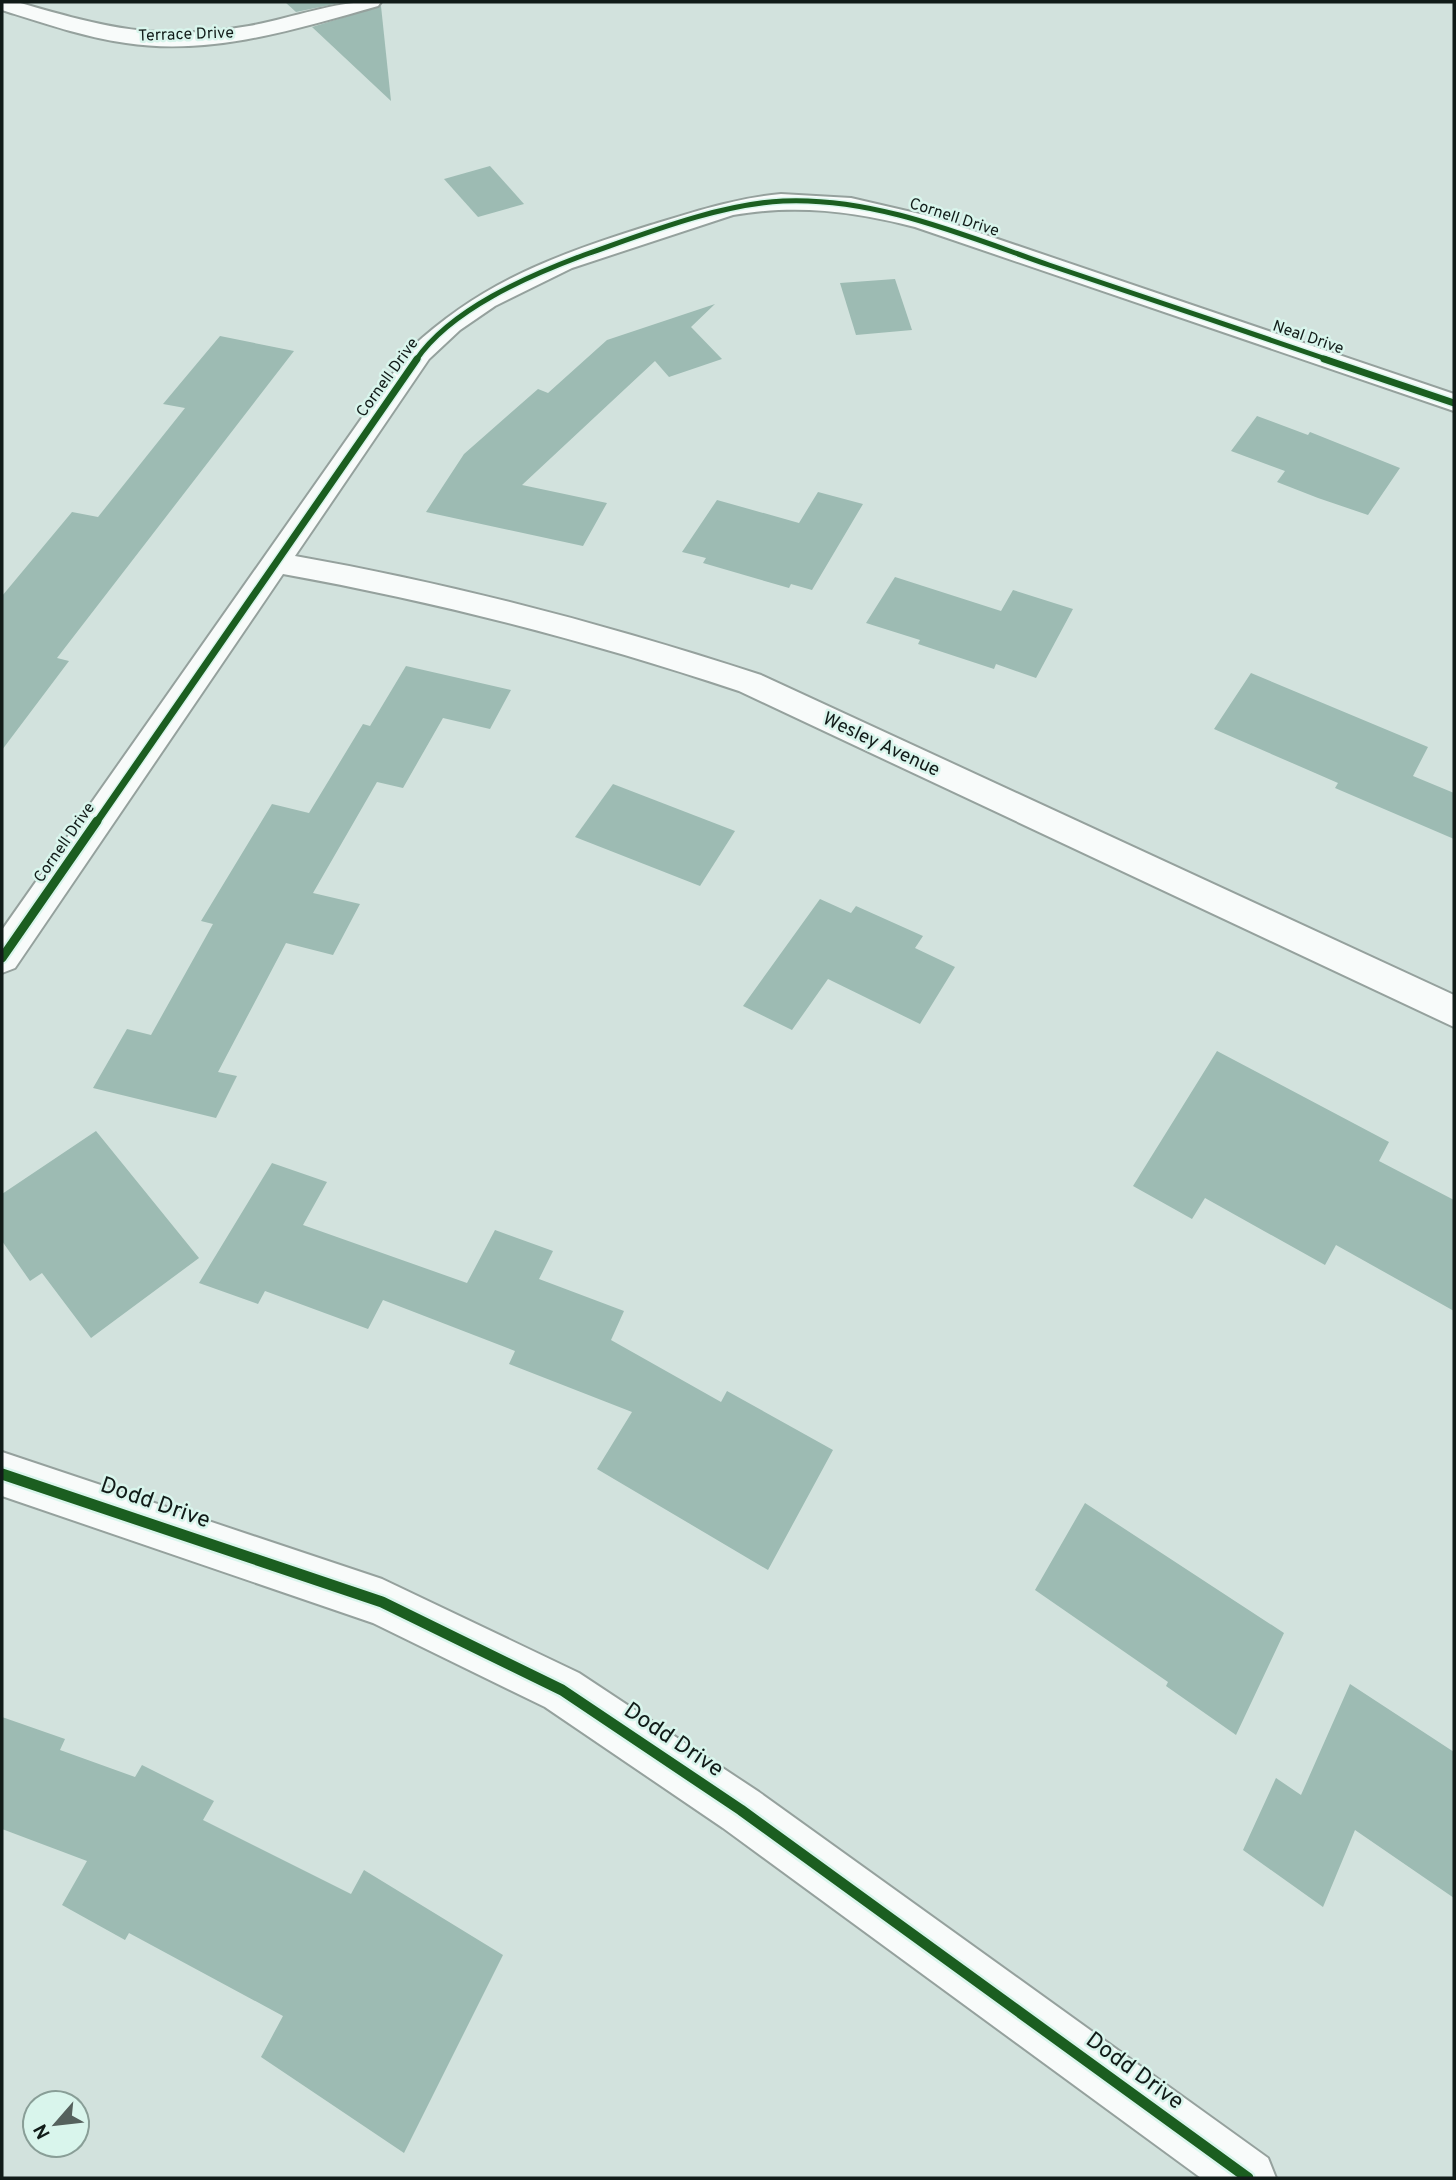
<svg xmlns="http://www.w3.org/2000/svg" width="1456" height="2180" font-family="Overpass,sans-serif">
	<style>
		.building { fill: #9dbbb3 }
		.lines { fill: none; stroke-linecap: round; stroke-linejoin: round }
		.street-casing { stroke: #95a19d; stroke-width: 4 }
		.street { fill: #f8fbfa; fill-rule: evenodd }
		.cycleway-far3-casing { stroke: #d9f5ec; stroke-width: 8 }
		.cycleway-far2-casing { stroke: #d9f5ec; stroke-width: 10 }
		.cycleway-far1-casing { stroke: #d9f5ec; stroke-width: 13 }
		.cycleway-casing { stroke: #d9f5ec; stroke-width: 16 }
		.cycleway-far3 { stroke: #1b5e20; stroke-width: 5 }
		.cycleway-far2 { stroke: #1b5e20; stroke-width: 7 }
		.cycleway-far1 { stroke: #1b5e20; stroke-width: 9 }
		.cycleway { stroke: #1b5e20; stroke-width: 11 }
		.labels { text-anchor: middle; dominant-baseline: central; stroke-width: 5; stroke-linejoin: round; paint-order: stroke }
		.far-street-label { font-size: 16px; fill: #111b18; stroke: #d9f5ec }
		.street-label { font-size: 19px; fill: #111b18; stroke: #d9f5ec }
		.near-street-label { font-size: 23px; fill: #111b18; stroke: #d9f5ec }
	</style>
	<rect width="100%" height="100%" fill="#d2e2dd"/>
	<g class="building">
		<path d="M 285,2 L 344,2 L 296,12 Z"/>
		<path d="M 381,6 L 391,101 L 312,27 Z"/>
		<path d="M 490,166 L 524,204 L 478,217 L 444,179 Z"/>
		<path d="M 895,279 L 912,330 L 856,335 L 840,283 Z"/>
		<path d="M 715,304 L 691,327 L 722,359 L 669,377 L 655,361 L 522,485 L 607,503 L 583,546 L 426,512 L 464,454 L 538,389 L 548,393 L 607,340 Z"/>
		<path d="M 220,336 L 294,351 L 57,658 L 69,661 L 2,750 L 2,596 L 72,512 L 98,517 L 185,408 L 163,404 Z"/>
		<path d="M 1257,416 L 1308,435 L 1310,432 L 1400,468 L 1368,515 L 1318,498 L 1277,482 L 1285,471 L 1231,451 Z"/>
		<path d="M 818,492 L 863,504 L 812,590 L 791,584 L 789,588 L 703,563 L 706,558 L 682,552 L 717,500 L 799,523 Z"/>
		<path d="M 895,577 L 1001,611 L 1013,590 L 1073,609 L 1036,678 L 996,664 L 994,669 L 918,644 L 920,640 L 866,623 Z"/>
		<path d="M 406,666 L 511,690 L 490,729 L 443,718 L 403,788 L 377,782 L 313,893 L 360,904 L 333,955 L 286,943 L 218,1072 L 237,1076 L 216,1118 L 93,1088 L 127,1029 L 151,1035 L 213,924 L 201,921 L 272,804 L 309,813 L 363,724 L 370,726 Z"/>
		<path d="M 1251,673 L 1428,747 L 1413,776 L 1454,793 L 1454,839 L 1335,788 L 1338,783 L 1214,729 Z"/>
		<path d="M 613,784 L 735,831 L 700,886 L 575,837 Z"/>
		<path d="M 820,899 L 851,913 L 856,906 L 923,936 L 915,948 L 955,967 L 920,1024 L 828,979 L 792,1030 L 743,1006 Z"/>
		<path d="M 1217,1051 L 1389,1142 L 1379,1161 L 1454,1200 L 1454,1311 L 1336,1245 L 1325,1265 L 1205,1198 L 1192,1219 L 1133,1186 Z"/>
		<path d="M 96,1131 L 199,1258 L 91,1338 L 42,1273 L 30,1281 L 2,1241 L 2,1194 Z"/>
		<path d="M 272,1163 L 327,1182 L 303,1225 L 467,1283 L 495,1230 L 553,1251 L 539,1279 L 624,1311 L 611,1340 L 721,1402 L 727,1391 L 833,1450 L 768,1570 L 597,1469 L 632,1412 L 509,1364 L 515,1351 L 383,1300 L 368,1329 L 265,1291 L 258,1304 L 199,1283 Z"/>
		<path d="M 1085,1503 L 1284,1633 L 1236,1735 L 1166,1686 L 1168,1682 L 1035,1590 Z"/>
		<path d="M 1350,1684 L 1454,1752 L 1454,1898 L 1355,1830 L 1323,1907 L 1243,1850 L 1276,1778 L 1301,1795 Z"/>
		<path d="M 2,1717 L 65,1739 L 60,1750 L 135,1777 L 142,1765 L 214,1801 L 203,1820 L 351,1894 L 364,1870 L 503,1955 L 404,2153 L 261,2057 L 283,2016 L 129,1933 L 125,1940 L 62,1905 L 87,1861 L 2,1829 Z"/>
	</g>
	<g class="lines">
		<g class="street-casing">
			<g id="street">
				<path d="M 2,2 L 17,2 C 103,27 158,42 249,26 C 294,18 336,0 381,2 L 378,6 C 297,29 211,56 126,43 C 84,37 43,23 2,10 Z"/>
				<path d="M 781,194 L 851,198 L 933,217 L 1454,394 L 1454,411 L 915,227 C 854,211 796,204 733,215 L 572,268 L 495,306 L 460,330 L 429,359 L 295,556 C 454,584 608,625 761,675 L 1454,995 L 1454,1027 L 739,691 C 589,641 438,602 283,574 L 15,968 L 2,973 L 2,930 L 411,348 C 483,281 558,254 651,225 C 694,212 735,198 781,194 Z"/>
				<path d="M 2,1452 L 382,1579 L 579,1673 L 759,1792 L 1268,2158 L 1276,2178 L 1201,2178 L 723,1828 L 545,1707 L 373,1623 L 2,1496 Z"/>
			</g>
		</g>
		<use href="#street" class="street"/>
		<g class="cycleway-far3-casing">
			<path id="cycleway-far3" d="M 416,360 C 451,309 528,276 584,255 C 644,234 719,204 783,201 C 875,197 963,235 1049,265 C 1142,296 1236,328 1329,360"/>
		</g>
		<g class="cycleway-far2-casing">
			<g id="cycleway-far2">
				<path d="M 1324,359 L 1454,403"/>
				<path d="M 96,823 L 417,359"/>
			</g>
		</g>
		<g class="cycleway-far1-casing">
			<path id="cycleway-far1" d="M 2,958 L 97,821"/>
		</g>
		<g class="cycleway-casing">
			<path id="cycleway" d="M 2,1474 L 382,1602 L 562,1690 L 741,1810 L 1248,2178"/>
		</g>
		<use href="#cycleway-far3" class="cycleway-far3"/>
		<use href="#cycleway-far2" class="cycleway-far2"/>
		<use href="#cycleway-far1" class="cycleway-far1"/>
		<use href="#cycleway" class="cycleway"/>
	</g>
	<g class="labels">
		<g class="far-street-label">
			<text transform="translate(186 35) rotate(-2)">Terrace Drive</text>
			<text transform="translate(954 218) rotate(18)">Cornell Drive</text>
			<text transform="translate(1308 338) rotate(19)">Neal Drive</text>
			<text transform="translate(388 378) rotate(-54)">Cornell Drive</text>
			<text transform="translate(65 843) rotate(-55)">Cornell Drive</text>
		</g>
		<g class="street-label">
			<text transform="translate(881 745) rotate(25)">Wesley Avenue</text>
		</g>
		<g class="near-street-label">
			<text transform="translate(155 1504) rotate(19)">Dodd Drive</text>
			<text transform="translate(673 1741) rotate(34)">Dodd Drive</text>
			<text transform="translate(1134 2072) rotate(36)">Dodd Drive</text>
		</g>
	</g>
	<rect width="1456" height="2180" fill="none" stroke="#111b18" stroke-width="7"/>
	<g transform="translate(56 2124) rotate(242)"><circle r="33" fill="#d9f5ec" stroke="#899e97" stroke-width="2"/>
	<path d="M0-5L12 26L0 18L-12 26Z" fill="#55615d"/>
	<text y="-10" font-size="19" font-weight="bold" text-anchor="middle" fill="#111b18">N</text>
	</g>
</svg>
